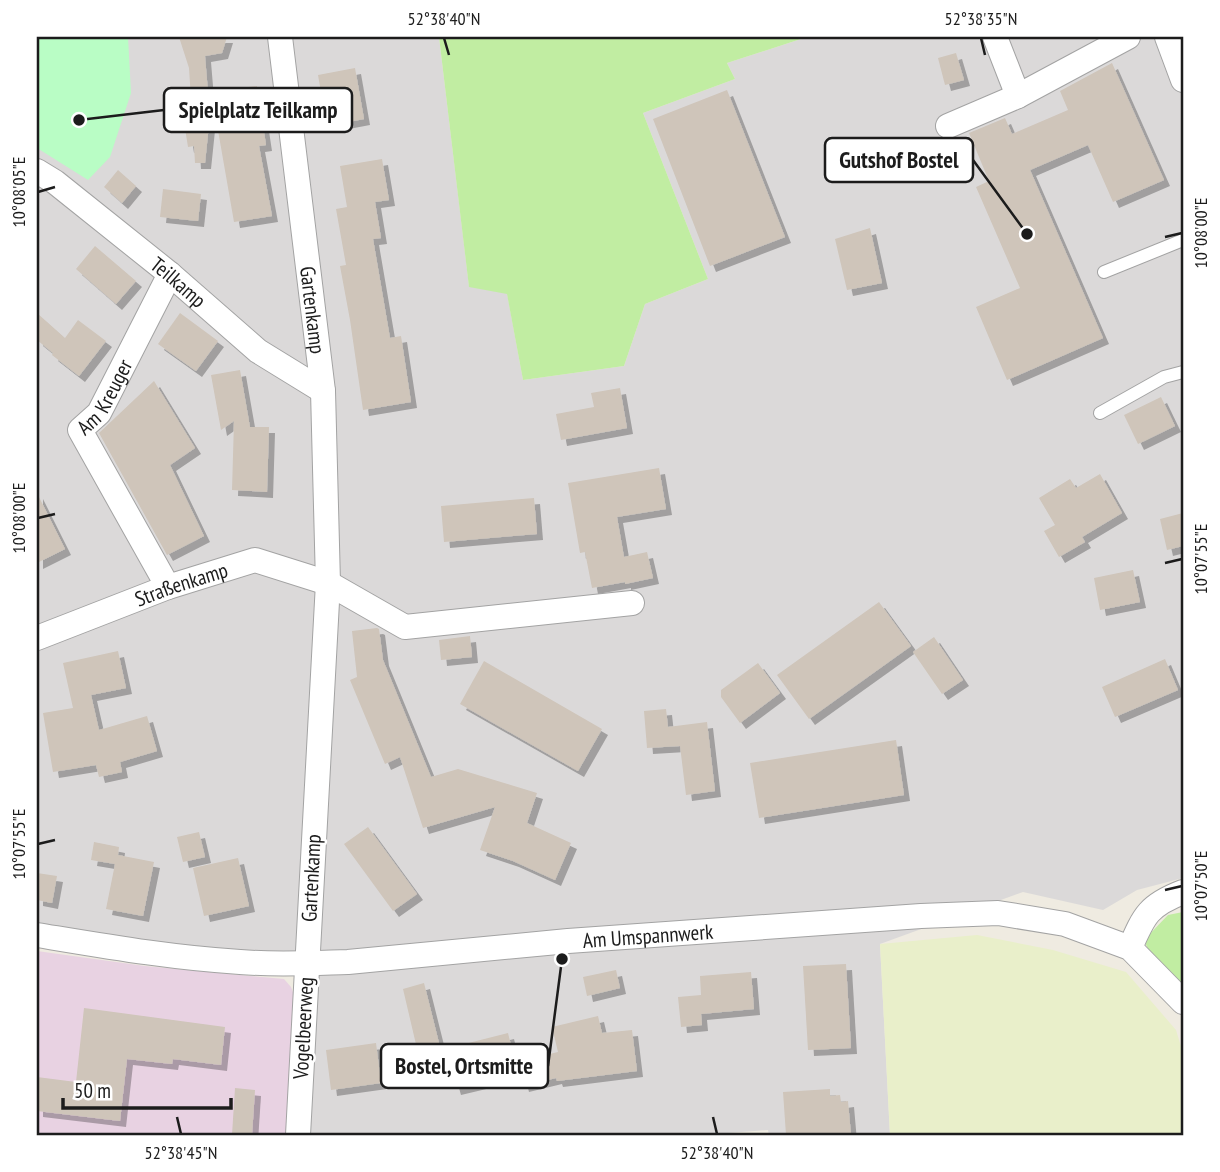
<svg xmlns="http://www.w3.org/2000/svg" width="1220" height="1172" font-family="'PT Sans Narrow',sans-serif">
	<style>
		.residential { fill: #dbd9d9 }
		.industrial { fill: #e8d2e2 }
		.farmland { fill: #e9efca }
		.grass { fill: #c1eda2 }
		.park { fill: #b9fdc5 }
		.building { fill: #cfc5ba; filter: url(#shadow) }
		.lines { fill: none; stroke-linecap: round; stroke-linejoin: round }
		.service-casing { stroke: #a3a3a3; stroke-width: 14 }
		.minor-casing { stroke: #a3a3a3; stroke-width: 26 }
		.service { stroke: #fff; stroke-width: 12 }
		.minor { stroke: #fff; stroke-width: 24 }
		.ticks { fill: none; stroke: #1c1c1c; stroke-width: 2.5 }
		.labels { text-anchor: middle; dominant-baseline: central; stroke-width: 5; stroke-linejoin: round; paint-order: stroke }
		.street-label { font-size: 21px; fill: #1c1c1c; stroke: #fff }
		.leader { fill: none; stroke: #1c1c1c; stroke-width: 2.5 }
		.callout-dot { fill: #1c1c1c; stroke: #fff; stroke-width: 2.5 }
		.callout { fill: #fff; stroke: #1c1c1c; stroke-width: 2.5 }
		.callout-label { font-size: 23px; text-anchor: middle; font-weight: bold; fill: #1c1c1c }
		.neatline { fill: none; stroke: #1c1c1c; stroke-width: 2.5 }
		.ticks-label { font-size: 18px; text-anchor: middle; fill: #1c1c1c }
	</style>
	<defs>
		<filter id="shadow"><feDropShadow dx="6" dy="6" stdDeviation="0" flood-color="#0004"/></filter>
	</defs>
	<rect width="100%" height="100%" fill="#efebe1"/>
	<path class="residential" d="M 37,37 L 439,37 L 469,286 L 507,293 L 523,380 L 624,366 L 645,304 L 708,279 L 643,113 L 735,79 L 727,63 L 807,37 L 1183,37 L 1183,878 L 1137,890 L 1103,910 L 1023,892 L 880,944 L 890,1135 L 769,1135 L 768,1130 L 702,1135 L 307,1135 L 312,957 L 260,957 L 37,928 Z"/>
	<path class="industrial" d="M 37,951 L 145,966 L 284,979 L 291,987 L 298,1005 L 289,1135 L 37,1135 Z"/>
	<path class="farmland" d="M 977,935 L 1053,950 L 1126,972 L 1176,1030 L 1183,1053 L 1183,1135 L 890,1135 L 880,944 Z"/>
	<g class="grass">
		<path d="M 439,37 L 807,37 L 727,63 L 735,79 L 643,113 L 708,279 L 645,304 L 624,366 L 523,380 L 507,294 L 469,287 Z"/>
		<path d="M 1183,912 L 1183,984 L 1157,970 L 1144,940 L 1168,915 Z"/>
	</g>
	<path class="park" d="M 37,37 L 128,37 L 131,93 L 110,157 L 88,180 L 37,148 Z"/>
	<g class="building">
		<path d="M 179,37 L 227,37 L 222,53 L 205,56 L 208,92 L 257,86 L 266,145 L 259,146 L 272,216 L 234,222 L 212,96 L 205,163 L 195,163 L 194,146 L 188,147 L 183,116 L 192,115 L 189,68 Z"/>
		<path d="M 956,53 L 964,80 L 945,85 L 938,58 Z"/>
		<path d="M 1112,63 L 1164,180 L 1113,202 L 1088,145 L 1030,170 L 1103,338 L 1007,380 L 976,307 L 1020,288 L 976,187 L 989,181 L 969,133 L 1005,118 L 1012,134 L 1068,110 L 1060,91 Z"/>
		<path d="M 355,68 L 364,119 L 327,126 L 318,75 Z"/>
		<path d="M 727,90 L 785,237 L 710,266 L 653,119 Z"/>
		<path d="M 382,159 L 389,200 L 375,202 L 381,238 L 373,239 L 390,338 L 401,336 L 411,402 L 363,410 L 350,320 L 340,266 L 346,265 L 336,209 L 347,207 L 340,166 Z"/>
		<path d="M 118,170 L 136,186 L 122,203 L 104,187 Z"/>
		<path d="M 163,189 L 201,194 L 198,221 L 160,217 Z"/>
		<path d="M 870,228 L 882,283 L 847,290 L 835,239 Z"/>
		<path d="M 95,246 L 136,281 L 116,304 L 76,269 Z"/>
		<path d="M 37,313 L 65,338 L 78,320 L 106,341 L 79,376 L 52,355 L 53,353 L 37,340 Z"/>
		<path d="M 180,313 L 218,341 L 196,371 L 158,344 Z"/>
		<path d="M 240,370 L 250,427 L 269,427 L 267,492 L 232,490 L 234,421 L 221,430 L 211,375 Z"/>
		<path d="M 154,381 L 195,448 L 170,465 L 204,536 L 167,555 L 99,433 Z"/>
		<path d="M 620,388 L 627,428 L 561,440 L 556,414 L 594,407 L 591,393 Z"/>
		<path d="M 1161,397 L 1175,426 L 1138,444 L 1124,415 Z"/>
		<path d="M 659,468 L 666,509 L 617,517 L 624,557 L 647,552 L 653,578 L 625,584 L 625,582 L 592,588 L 585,552 L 580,553 L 568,483 Z"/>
		<path d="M 1100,474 L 1122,513 L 1082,537 L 1085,542 L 1059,557 L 1044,531 L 1055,525 L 1039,498 L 1070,479 L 1076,488 Z"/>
		<path d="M 37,493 L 65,549 L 37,563 Z"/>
		<path d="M 534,498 L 537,534 L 444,542 L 441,506 Z"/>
		<path d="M 1183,513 L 1183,546 L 1167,550 L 1160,519 Z"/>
		<path d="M 1133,570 L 1140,602 L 1100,610 L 1094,578 Z"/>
		<path d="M 879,602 L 911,646 L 809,719 L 777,675 Z"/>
		<path d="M 377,628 L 379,629 L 383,660 L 431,777 L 458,769 L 537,793 L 527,823 L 571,843 L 555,880 L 513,861 L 480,850 L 495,807 L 423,828 L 400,757 L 385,764 L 350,680 L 357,677 L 352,631 Z"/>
		<path d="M 470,636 L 472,657 L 441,660 L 439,640 Z"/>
		<path d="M 934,637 L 963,680 L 942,694 L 913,652 Z"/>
		<path d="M 118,651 L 126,688 L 91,695 L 99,730 L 147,716 L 157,751 L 120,762 L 122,772 L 99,777 L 96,765 L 53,772 L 43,713 L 73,708 L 63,663 Z"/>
		<path d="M 1165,659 L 1178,690 L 1115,717 L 1102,687 Z"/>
		<path d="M 484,661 L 602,729 L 578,771 L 460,704 Z"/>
		<path d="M 758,663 L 780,693 L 740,723 L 721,697 L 721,690 Z"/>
		<path d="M 666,709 L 668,727 L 707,722 L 715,791 L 686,795 L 680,746 L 647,748 L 644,711 Z"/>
		<path d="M 896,740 L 904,795 L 759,818 L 750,763 Z"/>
		<path d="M 368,827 L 417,894 L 393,911 L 344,844 Z"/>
		<path d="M 199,832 L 205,857 L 183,862 L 177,837 Z"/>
		<path d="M 94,842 L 119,847 L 118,855 L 154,862 L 143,916 L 106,909 L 115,864 L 91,860 Z"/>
		<path d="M 238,858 L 249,906 L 204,916 L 193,868 Z"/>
		<path d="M 37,873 L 57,876 L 52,903 L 37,900 Z"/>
		<path d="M 846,964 L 851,1048 L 808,1050 L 803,966 Z"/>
		<path d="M 616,970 L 620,988 L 587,996 L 583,977 Z"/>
		<path d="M 751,972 L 754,1009 L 701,1014 L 702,1025 L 681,1027 L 678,997 L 701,995 L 700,976 Z"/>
		<path d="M 424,983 L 440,1047 L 418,1053 L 403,989 Z"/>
		<path d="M 84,1008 L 225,1027 L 221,1065 L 173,1059 L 172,1064 L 127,1059 L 120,1121 L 37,1111 L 37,1077 L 76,1082 Z"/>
		<path d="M 598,1016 L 602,1033 L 632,1030 L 637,1071 L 557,1081 L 556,1078 L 523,1086 L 517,1062 L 558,1052 L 552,1027 Z"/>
		<path d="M 508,1033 L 518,1074 L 455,1089 L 451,1075 L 436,1078 L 429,1053 Z"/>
		<path d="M 376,1043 L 381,1083 L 331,1090 L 326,1050 Z"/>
		<path d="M 235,1088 L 255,1090 L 252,1135 L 232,1135 Z"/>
		<path d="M 830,1089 L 830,1096 L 840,1095 L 841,1102 L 848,1101 L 851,1135 L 786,1135 L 783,1092 Z"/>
	</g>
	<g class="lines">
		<g class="service-casing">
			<g id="service">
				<path d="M 1104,272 L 1183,240"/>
				<path d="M 1100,413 L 1164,377 L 1183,372"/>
			</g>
		</g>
		<g class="minor-casing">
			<g id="minor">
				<path id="s1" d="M 280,37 L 323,391 L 328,583 L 298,1135"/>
				<path d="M 995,37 L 1018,96"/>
				<path d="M 1167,37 L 1183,80"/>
				<path d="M 948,126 L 1018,96 L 1128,37"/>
				<path id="s2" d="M 37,171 L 55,182 L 170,274 L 258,351 L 323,391"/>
				<path id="s3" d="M 168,587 L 80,430 L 99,413 L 170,274"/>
				<path id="s4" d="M 37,638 L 168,587 L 255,560 L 328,583 L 405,627 L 632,603"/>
				<path id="s5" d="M 37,935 C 104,946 172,958 240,962 C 276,965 313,963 348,962 L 568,941 L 921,916 L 998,913 L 1065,924 L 1130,948 L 1183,1002"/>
				<path d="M 1130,948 C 1144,915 1149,905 1183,892"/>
			</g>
		</g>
		<use href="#service" class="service"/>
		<use href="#minor" class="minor"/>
	</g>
	<path class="ticks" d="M 444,38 L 449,55M 981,38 L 985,55M 38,192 L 55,187M 1165,237 L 1182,233M 38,518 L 55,514M 1165,563 L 1182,559M 38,844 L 55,840M 1165,890 L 1182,886M 177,1117 L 181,1134M 713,1117 L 717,1134"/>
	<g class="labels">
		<g class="street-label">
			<text stroke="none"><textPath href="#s2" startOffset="180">Teilkamp</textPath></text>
			<text stroke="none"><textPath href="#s1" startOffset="275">Gartenkamp</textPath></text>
			<text stroke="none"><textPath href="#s3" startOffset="222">Am Kreuger</textPath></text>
			<text stroke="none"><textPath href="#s4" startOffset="154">Straßenkamp</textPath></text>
			<text transform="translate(311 878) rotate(-87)">Gartenkamp</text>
			<text stroke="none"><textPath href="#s5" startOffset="614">Am Umspannwerk</textPath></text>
			<text transform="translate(303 1028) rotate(-87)">Vogelbeerweg</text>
		</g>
	</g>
	<path class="leader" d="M79 120L164 110M1027 234L973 160M562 959L548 1066"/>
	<g class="callout-dot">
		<circle cx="79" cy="120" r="7"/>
		<circle cx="1027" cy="234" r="7"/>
		<circle cx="562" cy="959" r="7"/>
	</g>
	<g class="callout">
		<rect x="164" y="88" width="188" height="44" rx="7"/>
		<rect x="825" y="138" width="148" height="44" rx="7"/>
		<rect x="381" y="1044" width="167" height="44" rx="7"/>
	</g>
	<g class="callout-label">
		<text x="258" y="118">Spielplatz Teilkamp</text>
		<text x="899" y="168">Gutshof Bostel</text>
		<text x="464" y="1074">Bostel, Ortsmitte</text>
	</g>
	<rect width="1220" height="1172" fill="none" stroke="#ffffff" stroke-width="77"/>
	<path d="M63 1098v10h168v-10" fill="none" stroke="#1c1c1c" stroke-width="3.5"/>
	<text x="74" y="1098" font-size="21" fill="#1c1c1c" stroke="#ffffff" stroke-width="5" paint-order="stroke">50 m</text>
	<rect x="38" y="38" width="1144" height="1096" class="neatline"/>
	<g class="ticks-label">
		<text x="444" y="25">52°38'40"N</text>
		<text x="981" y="25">52°38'35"N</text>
		<text transform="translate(19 192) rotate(-90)" y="6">10°08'05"E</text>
		<text transform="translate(1201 233) rotate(-90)" y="6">10°08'00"E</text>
		<text transform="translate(19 518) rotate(-90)" y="6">10°08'00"E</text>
		<text transform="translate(1201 559) rotate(-90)" y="6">10°07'55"E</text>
		<text transform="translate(19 844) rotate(-90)" y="6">10°07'55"E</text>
		<text transform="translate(1201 886) rotate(-90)" y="6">10°07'50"E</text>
		<text x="181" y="1159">52°38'45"N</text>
		<text x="717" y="1159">52°38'40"N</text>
	</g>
</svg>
